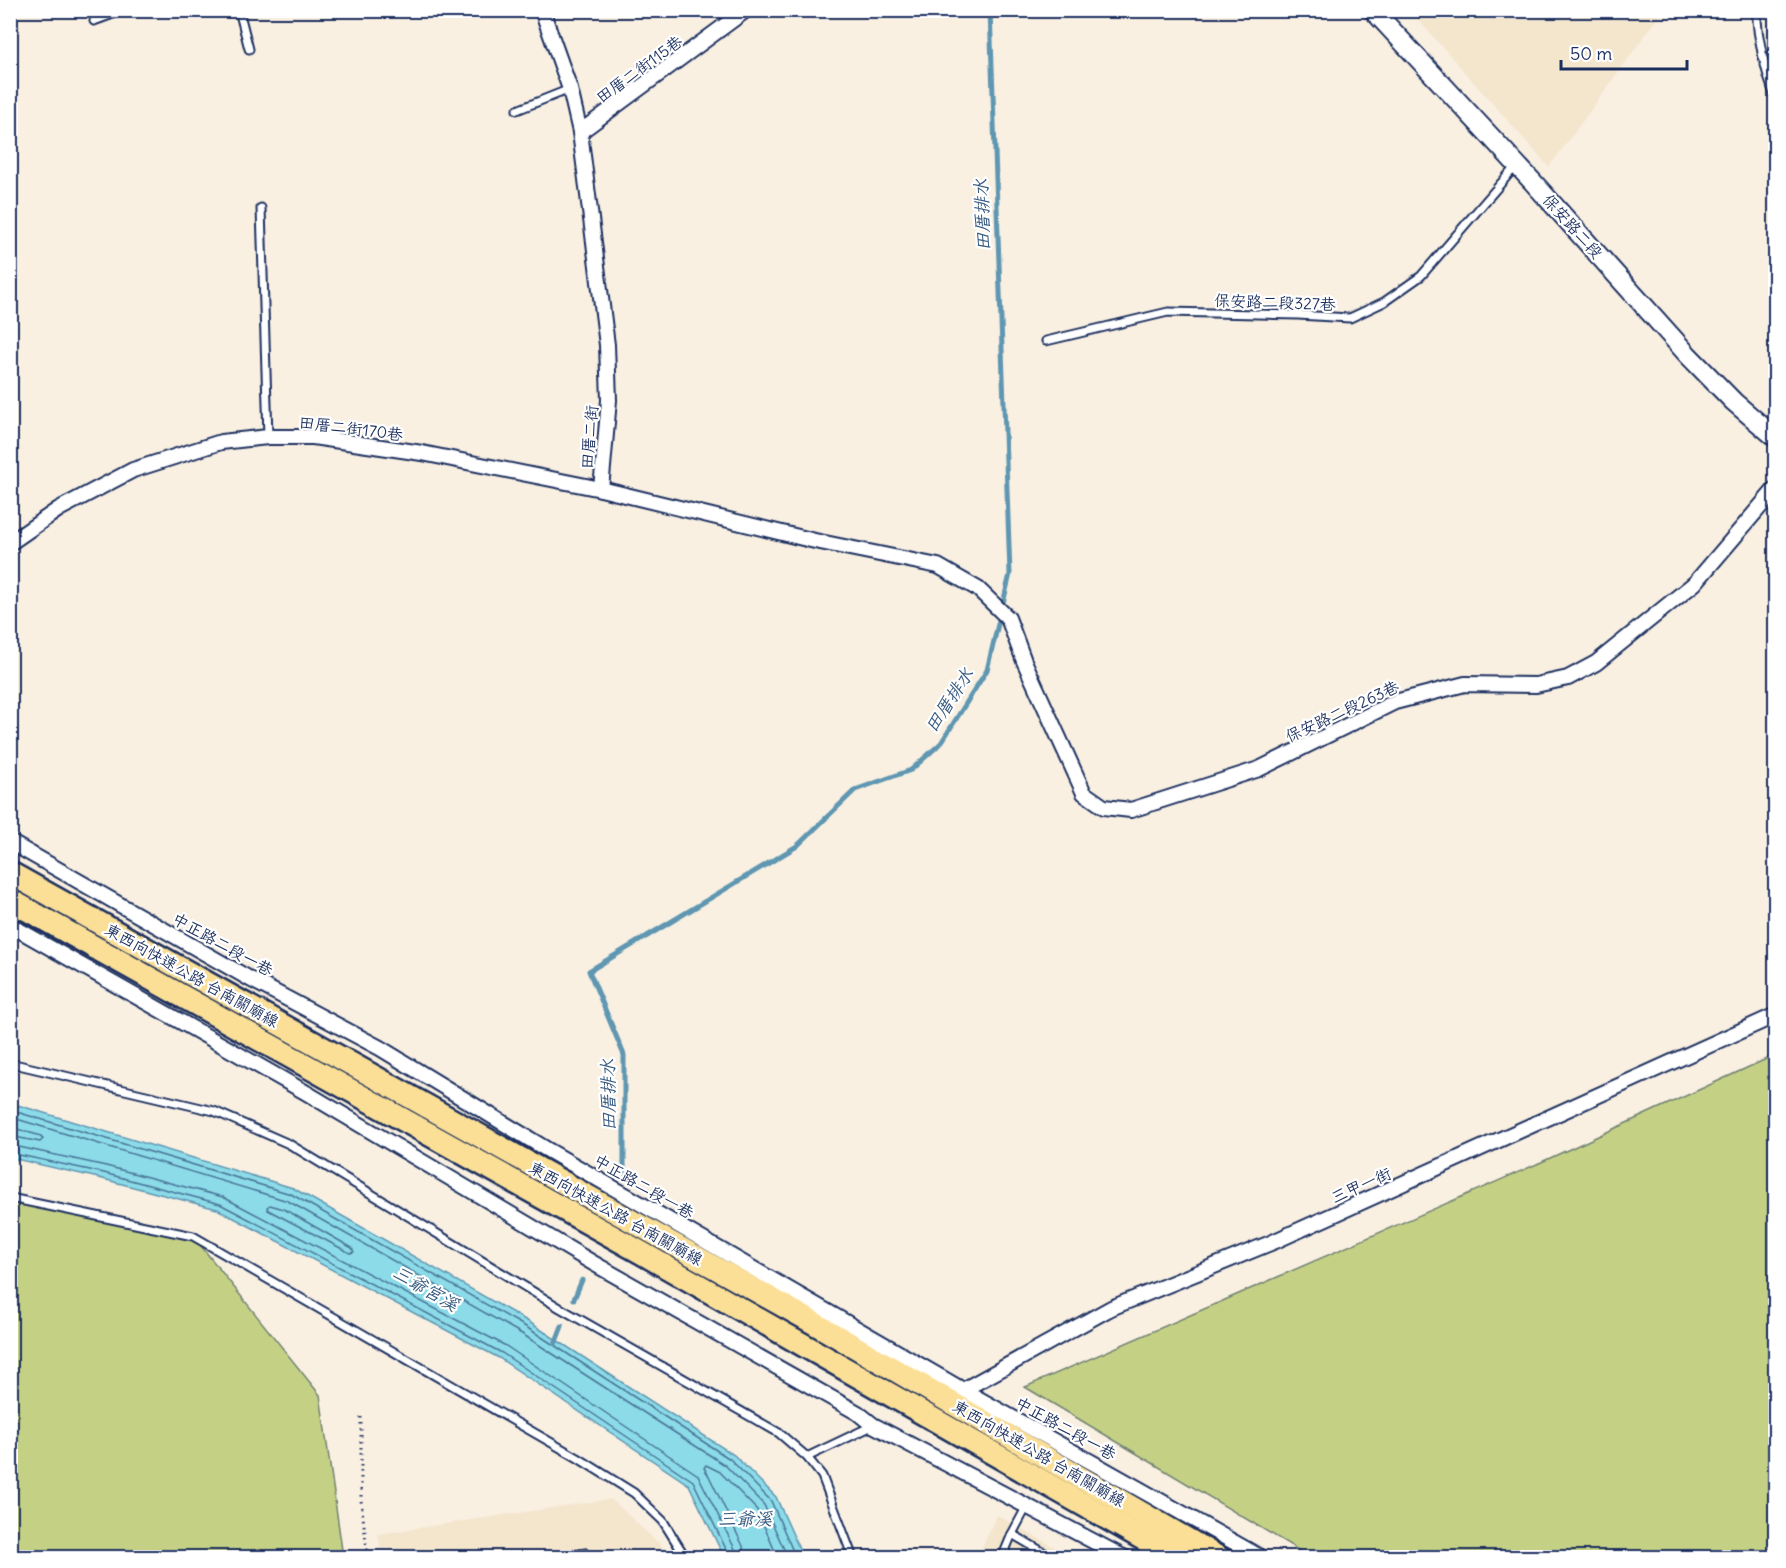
<svg xmlns="http://www.w3.org/2000/svg" width="1786" height="1568" font-family="Delius,'LXGW WenKai TC',sans-serif">
	<style>
		.built { fill: #f4e5cd }
		.green { fill: #c4d185; stroke: #708072; stroke-width: 1.5 }
		.water { fill: #8cdbe9; stroke: #5f96b1; stroke-width: 1.5 }
		.lines { fill: none; stroke-linecap: round; stroke-linejoin: round }
		.shore { stroke: #487496; stroke-width: 1.5 }
		.stream { stroke: #5f96b1; stroke-width: 5 }
		.building { fill: #eacc9d; stroke: #1b2f5e; stroke-width: 1.5 }
		.service-casing { stroke: #1b2f5e; stroke-width: 11 }
		.minor-casing { stroke: #1b2f5e; stroke-width: 18 }
		.tertiary-casing { stroke: #1b2f5e; stroke-width: 22 }
		.trunk-casing { stroke: #1b2f5e; stroke-width: 27 }
		.path { stroke: #1b2f5e; stroke-width: 3; stroke-dasharray: 1.5 4.5; stroke-linecap: butt }
		.service { stroke: #fff; stroke-width: 7 }
		.minor { stroke: #fff; stroke-width: 14 }
		.tertiary { stroke: #fff; stroke-width: 18 }
		.trunk { stroke: #fbdf96; stroke-width: 22 }
		.labels { text-anchor: middle; dominant-baseline: central; stroke-width: 4.5; stroke-linejoin: round; paint-order: stroke }
		.street-label { font-size: 16px; fill: #1b2f5e; stroke: #fff }
		.water-label { font-size: 18px; font-style: italic; fill: #375a81; stroke: #fff }
	</style>
	<rect width="100%" height="100%" fill="#f9f0e2"/>
	<filter id="ink" filterUnits="userSpaceOnUse"><feTurbulence type="fractalNoise" baseFrequency=".0167" numOctaves="2"/><feDisplacementMap in="SourceGraphic" scale="12" xChannelSelector="R" yChannelSelector="G"/><feConvolveMatrix kernelMatrix="1 2 1 2 8 2 1 2 1" color-interpolation-filters="sRGB"/></filter>
	<g filter="url(#ink)">
		<g class="built">
			<path d="M 1468,10 L 1663,10 L 1663,11 L 1549,167 L 1413,14 Z"/>
			<path d="M 611,1499 L 668,1552 L 670,1557 L 382,1557 L 378,1534 Z"/>
			<path d="M 997,1515 L 1072,1557 L 977,1558 Z"/>
		</g>
		<g class="green">
			<path d="M 1775,1055 L 1775,1557 L 1310,1557 L 1025,1387 L 1537,1164 Z"/>
			<path d="M 10,1198 L 193,1236 L 320,1395 L 343,1557 L 11,1557 Z"/>
		</g>
		<path class="water" d="M 11,1103 L 293,1188 L 529,1322 L 734,1455 L 776,1497 L 803,1557 L 724,1557 L 689,1485 L 499,1358 L 217,1209 L 103,1179 L 11,1158 Z"/>
		<g class="lines">
			<g class="shore">
				<path d="M 10,1110 L 291,1194 L 526,1327 L 730,1459 L 771,1501 L 796,1558"/>
				<path d="M 10,1117 L 288,1201 L 522,1334 L 725,1465 L 764,1505 L 788,1558"/>
				<path d="M 10,1127 L 41,1136 L 43,1139 L 40,1142 L 10,1136"/>
				<path d="M 10,1145 L 106,1166 L 223,1197 L 506,1346 L 698,1475 L 735,1549 L 736,1558"/>
				<path d="M 10,1153 L 104,1173 L 220,1204 L 502,1353 L 693,1481 L 728,1553 L 729,1558"/>
				<path d="M 270,1205 L 284,1209 L 352,1248 L 354,1252 L 350,1253 L 268,1210 L 267,1207 Z"/>
				<path d="M 745,1558 L 743,1546 L 709,1476 L 704,1468 L 706,1465 L 720,1472 L 757,1510 L 778,1558"/>
			</g>
			<g class="stream">
				<path d="M 624,1173 L 624,1055 L 589,971 L 797,846 L 855,790 L 911,770 L 941,743 L 987,670 L 1010,574 L 990,10"/>
				<path d="M 574,1299 L 582,1280"/>
				<path d="M 555,1344 L 562,1326"/>
			</g>
		</g>
		<path class="building" d="M 586,1548 L 598,1558 L 520,1558 Z"/>
		<g class="lines">
			<g class="service-casing">
				<g id="service">
					<path d="M 239,10 L 249,49"/>
					<path d="M 1756,10 C 1758,42 1765,71 1776,100"/>
					<path d="M 94,21 L 124,10"/>
					<path d="M 517,110 L 570,89"/>
					<path d="M 261,208 L 268,437"/>
					<path d="M 1046,341 L 1168,312 L 1298,315 L 1350,318 L 1384,302 L 1421,276 L 1515,167"/>
					<path d="M 10,1063 L 214,1111 L 289,1144 L 560,1308 L 779,1433 L 807,1457 L 822,1476 L 853,1558"/>
					<path d="M 10,1198 L 193,1236 L 578,1458 L 634,1493 L 663,1521 L 686,1558"/>
					<path d="M 807,1457 L 872,1426"/>
					<path d="M 1012,1534 L 1053,1558"/>
					<path d="M 1002,1558 L 1012,1534 L 1027,1506"/>
				</g>
			</g>
			<g class="minor-casing">
				<g id="minor">
					<path d="M 542,10 L 570,89 L 580,132 L 607,345 L 609,400 L 601,489"/>
					<path d="M 580,132 L 746,10"/>
					<path d="M 10,543 L 59,509 L 133,470 L 221,442 L 268,437 L 313,437 L 422,453 L 601,489 L 815,541 L 938,566 L 978,589 L 1008,618 L 1024,661 L 1084,793 L 1104,807 L 1131,810 L 1259,769 L 1395,702 L 1465,684 L 1536,685 L 1568,678 L 1596,663 L 1695,583 L 1776,488"/>
					<path d="M 10,842 L 250,979 L 380,1048 L 546,1149 L 963,1390 L 1262,1558"/>
					<path d="M 10,925 L 305,1092 L 593,1263 L 858,1413 L 873,1425 L 1125,1558"/>
					<path d="M 963,1390 L 1111,1308 L 1273,1242 L 1776,1015"/>
				</g>
			</g>
			<g class="tertiary-casing">
				<path id="tertiary" d="M 1373,10 L 1532,181 L 1688,355 L 1734,402 L 1776,438"/>
			</g>
			<g class="trunk-casing">
				<g id="trunk">
					<path d="M 10,873 L 807,1319 L 1219,1558"/>
					<path d="M 10,900 L 642,1253 L 1177,1558"/>
				</g>
			</g>
			<path class="path" d="M 361,1417 L 361,1500 L 368,1558"/>
			<use href="#service" class="service"/>
			<use href="#minor" class="minor"/>
			<use href="#tertiary" class="tertiary"/>
			<use href="#trunk" class="trunk"/>
		</g>
	</g>
	<g class="labels">
		<g class="street-label">
			<text transform="translate(639 69) rotate(-36)">田厝二街115巷</text>
			<text transform="translate(1573 226) rotate(48)">保安路二段</text>
			<text transform="translate(1275 302) rotate(2)">保安路二段327巷</text>
			<text transform="translate(351 428) rotate(7)">田厝二街170巷</text>
			<text transform="translate(589 437) rotate(-85)">田厝二街</text>
			<text transform="translate(1342 711) rotate(-25)">保安路二段263巷</text>
			<text transform="translate(223 944) rotate(29)">中正路二段一巷</text>
			<text transform="translate(192 975) rotate(29)">東西向快速公路 台南關廟線</text>
			<text transform="translate(1361 1185) rotate(-24)">三甲一街</text>
			<text transform="translate(644 1186) rotate(30)">中正路二段一巷</text>
			<text transform="translate(616 1213) rotate(29)">東西向快速公路 台南關廟線</text>
			<text transform="translate(1066 1428) rotate(29)">中正路二段一巷</text>
			<text transform="translate(1039 1453) rotate(30)">東西向快速公路 台南關廟線</text>
		</g>
		<g class="water-label">
			<text transform="translate(982 215) rotate(-92)">田厝排水</text>
			<text transform="translate(949 700) rotate(-57)">田厝排水</text>
			<text transform="translate(608 1095) rotate(-91)">田厝排水</text>
			<text transform="translate(426 1288) rotate(30)">三爺宮溪</text>
			<text x="745" y="1518">三爺溪</text>
		</g>
	</g>
	<rect width="1786" height="1568" fill="none" stroke="#fff" stroke-width="36"/>
	<rect x="18" y="18" width="1750" height="1532" fill="none" stroke="#1b2f5e" stroke-width="2" filter="url(#ink)"/>
	<path d="M1561 60v9h126v-9" fill="none" stroke="#1b2f5e" stroke-width="3"/>
	<text x="1570" y="60" font-size="18" fill="#1b2f5e" stroke="#ffffff" stroke-width="4.5" paint-order="stroke">50 m</text>
</svg>
